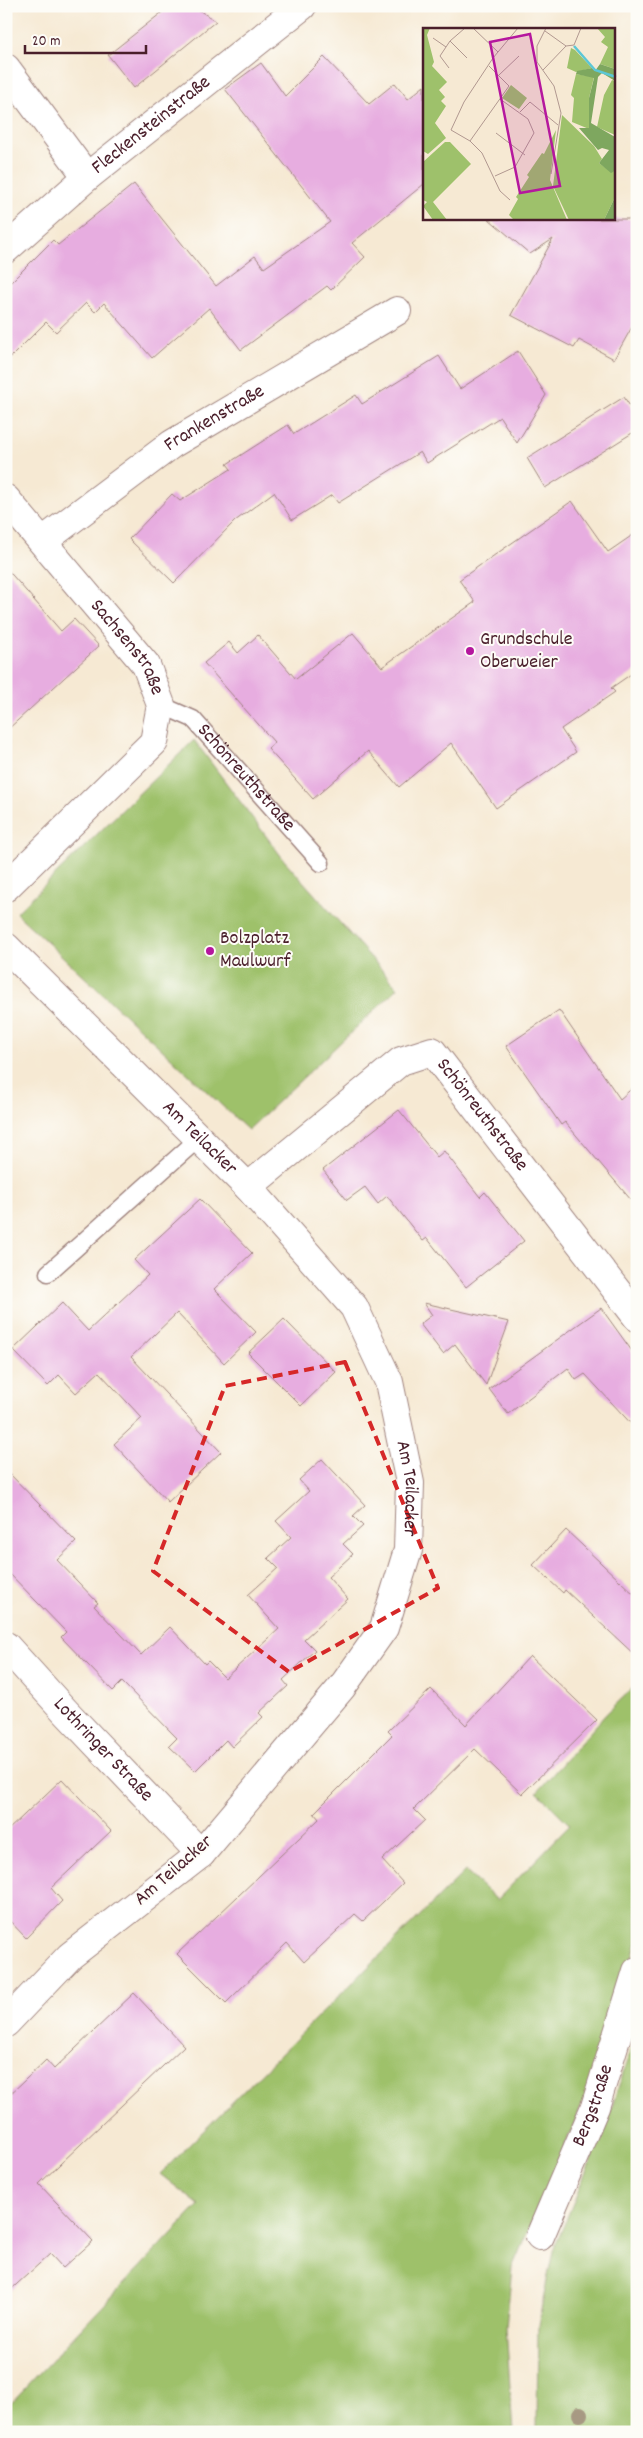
<svg xmlns="http://www.w3.org/2000/svg" width="643" height="2438" font-family="Dekko,sans-serif">
	<style>
		.green { fill: #9ec16b; stroke: #74704b }
		.building { fill: #e7ade0 }
		.lines { fill: none; stroke-linecap: round; stroke-linejoin: round }
		.service-casing { stroke: #a0847f; stroke-width: 19 }
		.minor-casing { stroke: #a0847f; stroke-width: 30 }
		.service { stroke: #fff; stroke-width: 16 }
		.minor { stroke: #fff; stroke-width: 28 }
		.tree { fill: #a79983 }
		.marked { fill: none; stroke: #d62828; stroke-width: 4; stroke-dasharray: 10 6; stroke-linejoin: round }
		.poi-dot { fill: #b5179e; stroke: #fdfcf7; stroke-width: 2 }
		.labels { text-anchor: middle; dominant-baseline: central; stroke-width: 4; stroke-linejoin: round; paint-order: stroke }
		.street-label { font-size: 20px; fill: #4a1f2b; stroke: #fdfcf7 }
		.poi-label { font-size: 20px; fill: #4a1f2b; stroke: #fdfcf7; text-anchor: start }
		.inset-river { fill: none; stroke: #5cc7d6; stroke-width: 2.5 }
		.inset-road { fill: none; stroke: #b19890; stroke-width: 1 }
		.view { fill: #b5179e; fill-opacity: 0.15; stroke: #b5179e; stroke-width: 2.5 }
		.inset-edge { fill: none; stroke: #4a1f2b; stroke-width: 2.5 }
	</style>
	<rect width="100%" height="100%" fill="#fdfcf7"/>
	<filter id="ink" filterUnits="userSpaceOnUse"><feTurbulence type="fractalNoise" baseFrequency=".02" numOctaves="2"/><feDisplacementMap in="SourceGraphic" scale="10" xChannelSelector="R" yChannelSelector="G"/><feConvolveMatrix kernelMatrix="1 2 1 2 8 2 1 2 1" color-interpolation-filters="sRGB"/></filter>
	<filter id="wash" filterUnits="userSpaceOnUse"><feTurbulence type="fractalNoise" baseFrequency=".0096" numOctaves="4" result="noise"/><feDisplacementMap in="SourceGraphic" scale="20" xChannelSelector="R" yChannelSelector="G"/><feGaussianBlur stdDeviation="1.12" result="paint"/><feColorMatrix in="noise" values="0 0 0 0 0 0 0 0 0 0 0 0 0 0 0 0 0 1.4 0 .05"/><feComposite in="paint" operator="in"/></filter>
	<g filter="url(#wash)">
		<rect width="100%" height="100%" fill="#f6e9d3"/>
		<g class="green">
			<path d="M 194,740 L 284,860 L 398,988 L 248,1130 L 16,913 Z"/>
			<path d="M 637,1684 L 637,1942 L 594,2077 L 512,2268 L 506,2327 L 513,2432 L 6,2432 L 6,2408 L 199,2205 L 160,2174 L 465,1871 L 497,1900 L 570,1825 L 537,1792 L 606,1714 Z"/>
			<path d="M 637,2030 L 637,2432 L 537,2432 L 538,2325 L 553,2251 L 607,2122 Z"/>
		</g>
		<g id="blocks">
			<g class="building">
				<path d="M 170,6 L 192,6 L 216,21 L 134,88 L 108,55 Z"/>
				<path d="M 324,57 L 369,104 L 395,83 L 408,99 L 424,86 L 424,184 L 352,243 L 365,257 L 331,290 L 327,286 L 241,350 L 209,308 L 152,358 L 104,303 L 95,312 L 86,303 L 56,332 L 46,322 L 6,362 L 6,287 L 53,240 L 58,245 L 134,184 L 216,286 L 255,256 L 264,268 L 330,222 L 225,89 L 261,63 L 285,96 Z"/>
				<path d="M 489,219 L 637,219 L 637,318 L 614,359 L 579,340 L 574,348 L 511,315 L 553,239 L 530,254 Z"/>
				<path d="M 518,351 L 546,395 L 517,443 L 500,417 L 427,463 L 420,452 L 338,503 L 332,495 L 292,520 L 274,492 L 235,521 L 174,583 L 129,539 L 172,494 L 180,501 L 231,469 L 227,464 L 288,425 L 294,434 L 356,395 L 362,404 L 439,356 L 460,389 Z"/>
				<path d="M 624,397 L 637,417 L 637,430 L 545,488 L 527,458 Z"/>
				<path d="M 572,501 L 608,552 L 637,532 L 637,670 L 611,688 L 615,692 L 561,729 L 576,752 L 496,808 L 451,743 L 399,787 L 368,751 L 313,799 L 268,749 L 274,742 L 204,663 L 229,642 L 238,653 L 258,635 L 296,679 L 353,633 L 382,667 L 475,602 L 459,580 Z"/>
				<path d="M 6,568 L 61,631 L 74,619 L 99,646 L 6,731 Z"/>
				<path d="M 559,1010 L 620,1099 L 637,1084 L 637,1207 L 565,1122 L 561,1125 L 506,1046 Z"/>
				<path d="M 399,1110 L 437,1157 L 444,1151 L 480,1197 L 485,1192 L 524,1241 L 466,1287 L 427,1238 L 423,1241 L 387,1196 L 378,1204 L 365,1187 L 347,1200 L 323,1170 Z"/>
				<path d="M 200,1199 L 252,1253 L 214,1289 L 256,1332 L 224,1363 L 177,1313 L 131,1357 L 221,1452 L 168,1502 L 114,1444 L 142,1418 L 99,1372 L 76,1393 L 59,1375 L 48,1386 L 13,1350 L 62,1303 L 88,1331 L 148,1275 L 134,1260 Z"/>
				<path d="M 424,1303 L 509,1322 L 486,1385 L 455,1344 L 443,1354 L 420,1324 L 432,1315 Z"/>
				<path d="M 601,1308 L 637,1358 L 637,1430 L 585,1374 L 576,1380 L 568,1368 L 508,1414 L 489,1389 Z"/>
				<path d="M 284,1319 L 336,1372 L 301,1406 L 248,1353 Z"/>
				<path d="M 322,1459 L 365,1505 L 353,1516 L 363,1526 L 343,1544 L 353,1554 L 328,1577 L 348,1599 L 304,1639 L 315,1650 L 283,1680 L 288,1686 L 259,1713 L 263,1717 L 232,1747 L 226,1740 L 195,1771 L 169,1746 L 177,1738 L 122,1682 L 113,1691 L 61,1637 L 66,1632 L 6,1570 L 6,1470 L 76,1542 L 57,1560 L 98,1603 L 94,1606 L 141,1655 L 170,1627 L 205,1664 L 208,1661 L 225,1678 L 279,1629 L 248,1595 L 278,1568 L 268,1558 L 291,1537 L 276,1521 L 309,1491 L 299,1480 Z"/>
				<path d="M 566,1530 L 637,1597 L 637,1657 L 565,1590 L 563,1593 L 533,1565 Z"/>
				<path d="M 530,1656 L 597,1720 L 522,1794 L 475,1749 L 414,1809 L 425,1820 L 382,1860 L 403,1883 L 363,1921 L 355,1914 L 304,1962 L 287,1943 L 226,2003 L 177,1954 L 319,1819 L 314,1813 L 392,1735 L 388,1731 L 431,1689 L 466,1725 Z"/>
				<path d="M 62,1779 L 111,1831 L 51,1888 L 62,1901 L 26,1938 L 6,1917 L 6,1832 Z"/>
				<path d="M 134,1993 L 184,2046 L 39,2184 L 93,2241 L 63,2268 L 50,2254 L 6,2294 L 6,2098 L 46,2060 L 54,2069 Z"/>
			</g>
		</g>
	</g>
	<g filter="url(#ink)">
		<use href="#blocks" fill-opacity="0" stroke="#a0847f" stroke-width="1"/>
		<g class="lines">
			<g class="service-casing">
				<g id="service">
					<path id="s1" d="M 161,705 L 193,719 L 321,863"/>
					<path d="M 48,1273 L 198,1139"/>
				</g>
			</g>
			<g class="minor-casing">
				<g id="minor">
					<path d="M 6,68 L 87,177"/>
					<path id="s2" d="M 6,249 L 87,177 L 302,6"/>
					<path id="s3" d="M 6,499 L 146,665 L 161,705 L 154,742 L 6,887"/>
					<path id="s4" d="M 43,541 L 172,444 L 397,311"/>
					<path id="s5" d="M 6,947 L 248,1187 L 354,1307 L 389,1382 L 410,1483 L 408,1550 L 384,1628 L 342,1687 L 201,1854 L 70,1956 L 6,2023"/>
					<path id="s6" d="M 248,1187 L 401,1061 L 432,1051 L 637,1317"/>
					<path id="s7" d="M 6,1646 L 65,1711 L 201,1854"/>
					<path id="s8" d="M 540,2236 L 595,2107 L 637,1971"/>
				</g>
			</g>
			<use href="#service" class="service"/>
			<use href="#minor" class="minor"/>
		</g>
		<circle class="tree" cx="580" cy="2414" r="8"/>
	</g>
	<path class="marked" d="M 345,1362 L 438,1588 L 289,1672 L 153,1571 L 225,1386 Z"/>
	<g class="poi-dot">
		<circle cx="470" cy="651" r="5"/>
		<circle cx="210" cy="951" r="5"/>
	</g>
	<g class="labels">
		<g class="street-label">
			<text stroke="none"><textPath href="#s2" startOffset="191">Fleckensteinstraße</textPath></text>
			<text stroke="none"><textPath href="#s4" startOffset="211">Frankenstraße</textPath></text>
			<text stroke="none"><textPath href="#s3" startOffset="192">Sachsenstraße</textPath></text>
			<text stroke="none"><textPath href="#s1" startOffset="114">Schönreuthstraße</textPath></text>
			<text stroke="none"><textPath href="#s6" startOffset="312">Schönreuthstraße</textPath></text>
			<text stroke="none"><textPath href="#s5" startOffset="272">Am Teilacker</textPath></text>
			<text stroke="none"><textPath href="#s5" startOffset="692">Am Teilacker</textPath></text>
			<text stroke="none"><textPath href="#s7" startOffset="142">Lothringer Straße</textPath></text>
			<text transform="translate(174 1871) rotate(-41)">Am Teilacker</text>
			<text stroke="none"><textPath href="#s8" startOffset="141">Bergstraße</textPath></text>
		</g>
		<g class="poi-label">
			<text x="480" y="640">Grundschule<tspan x="480" dy="23">Oberweier</tspan></text>
			<text x="220" y="939">Bolzplatz<tspan x="220" dy="23">Maulwurf</tspan></text>
		</g>
	</g>
	<g transform="translate(423 28)">
		<rect width="192" height="192" fill="#f6e9d3"/>
		<path d="M 0,0 L 7,0 L 4,7 L 11,34 L 9,38 L 24,54 L 16,62 L 22,69 L 18,73 L 23,78 L 12,95 L 23,110 L 5,126 L 0,123 ZM 174,0 L 192,0 L 192,41 L 177,36 L 185,19 L 178,14 L 182,9 ZM 148,20 L 152,22 L 169,40 L 153,44 L 144,40 ZM 153,46 L 171,49 L 166,70 L 166,101 L 149,94 L 151,70 L 148,67 ZM 189,52 L 192,53 L 192,107 L 174,99 L 181,67 ZM 88,57 L 104,70 L 96,81 L 79,70 ZM 139,87 L 171,118 L 179,131 L 176,135 L 188,144 L 192,143 L 192,169 L 181,192 L 146,192 L 130,158 ZM 133,102 L 127,152 L 144,192 L 91,192 L 86,187 L 95,171 L 93,169 L 106,149 L 104,147 L 119,125 L 121,126 ZM 22,114 L 27,114 L 48,136 L 10,174 L 24,192 L 10,192 L 0,178 L 4,174 L 0,172 L 0,134 Z" fill="#9ec16b"/>
		<path d="M 177,36 L 192,41 L 192,53 L 179,45 L 175,49 L 168,95 L 192,109 L 192,143 L 188,145 L 176,135 L 186,122 L 179,120 L 175,122 L 156,100 L 166,100 L 166,70 L 171,50 L 153,46 L 154,43 L 169,40 L 172,43 ZM 192,169 L 192,192 L 181,192 Z" fill="#7ea75f"/>
		<path class="inset-river" d="M 151,18 L 172,42 L 193,49"/>
		<path class="inset-road" d="M 50,0 L 75,24M 123,0 L 114,18 L 114,34 L 131,58 L 138,85 L 128,146M 122,3 L 143,18M 10,10 L 23,19M 27,13 L 44,30M 26,40 L 17,28 L 27,13 L 42,0M 120,42 L 143,18 L 151,17 L 158,0M 76,47 L 96,28M 97,84 L 107,74 L 135,97M 73,105 L 102,127M 47,113 L 86,58 L 66,38M 72,148 L 92,139 L 111,105 L 105,91 L 77,71M 87,172 L 77,163 L 59,125 L 47,113 L 28,102 L 41,74 L 70,30 L 95,0"/>
		<path class="view" d="M 107,6 L 137,158 L 97,165 L 67,14 Z"/>
		<rect width="192" height="192" class="inset-edge"/>
	</g>
	<rect width="643" height="2438" fill="none" stroke="#fdfcf7" stroke-width="25"/>
	<path d="M25 45v8h121v-8" fill="none" stroke="#4a1f2b" stroke-width="2.5"/>
	<text x="32" y="45" font-size="15" fill="#4a1f2b" stroke="#fdfcf7" stroke-width="4" paint-order="stroke">20 m</text>
</svg>
